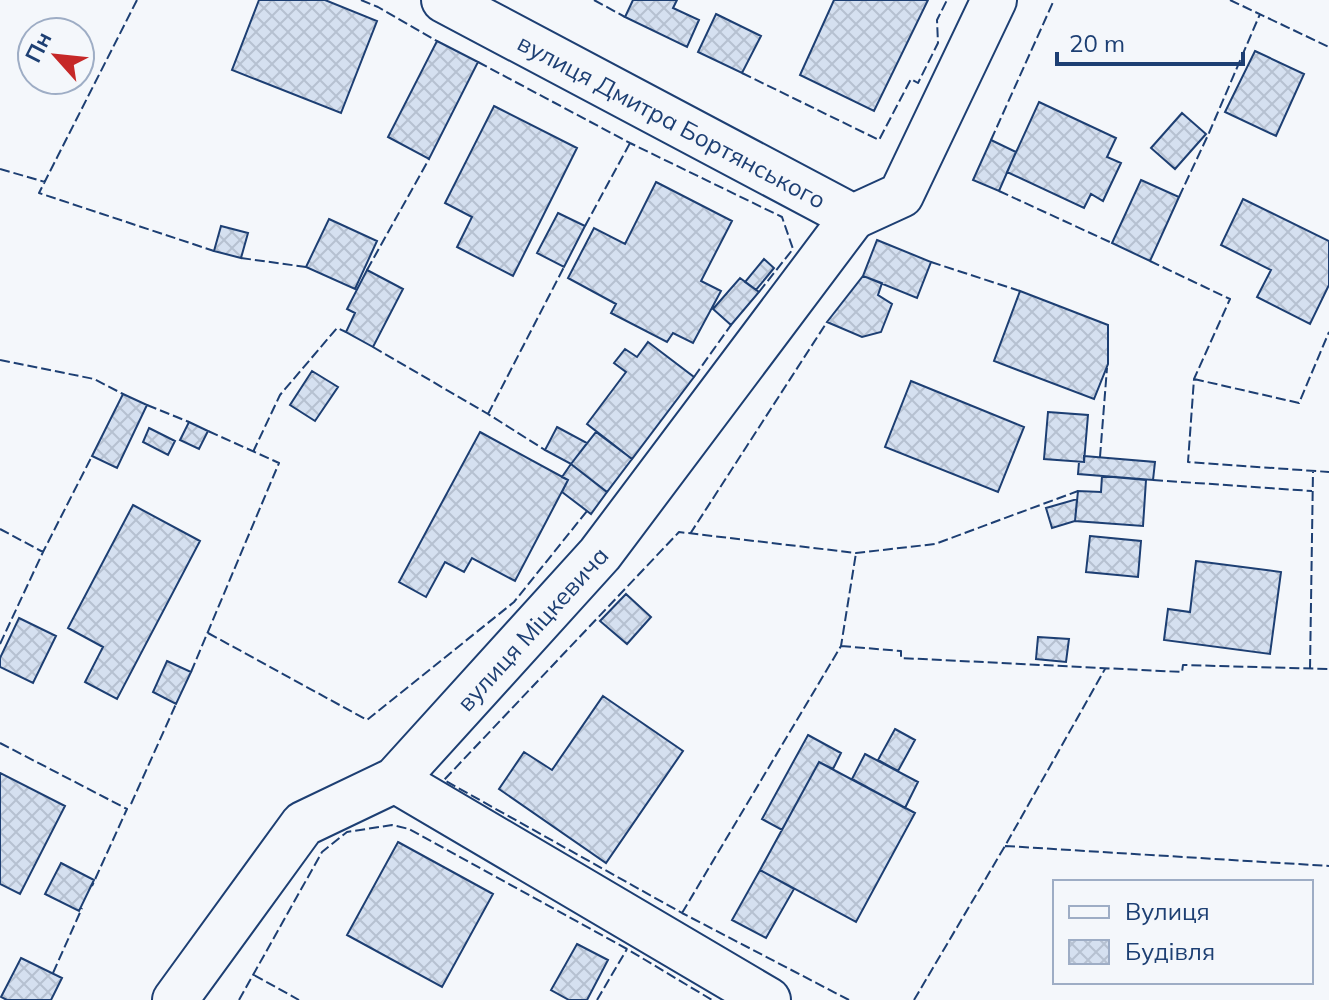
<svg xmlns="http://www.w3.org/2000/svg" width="1329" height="1000" viewBox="0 0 1329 1000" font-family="Mulish,sans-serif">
	<defs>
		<pattern id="building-cross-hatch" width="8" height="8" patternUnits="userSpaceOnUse" patternTransform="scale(2)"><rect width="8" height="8" fill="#d5e0f0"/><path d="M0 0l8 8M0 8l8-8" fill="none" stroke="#b6c1d1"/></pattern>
	</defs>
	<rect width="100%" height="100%" fill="#f4f7fb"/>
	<!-- building -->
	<path fill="url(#building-cross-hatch)" stroke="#1d3f73" stroke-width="2" d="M 259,0 L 325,0 L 377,21 L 341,113 L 232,70 Z
		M 633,0 L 677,0 L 673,8 L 699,20 L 687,47 L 625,17 Z
		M 834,0 L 928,0 L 874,111 L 800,75 Z
		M 716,14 L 761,36 L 742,73 L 698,52 Z
		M 437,41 L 478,62 L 429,159 L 388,137 Z
		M 1255,51 L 1304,74 L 1276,136 L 1225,112 Z
		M 1039,102 L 1116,138 L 1107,157 L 1121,163 L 1103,201 L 1091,194 L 1084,208 L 1007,172 Z
		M 494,106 L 577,148 L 513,276 L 457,247 L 472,217 L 445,203 Z
		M 1182,113 L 1206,134 L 1175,169 L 1151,148 Z
		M 991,140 L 1016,152 L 999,191 L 973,180 Z
		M 1141,180 L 1179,197 L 1150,261 L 1112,243 Z
		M 656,182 L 732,221 L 701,281 L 721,291 L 693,343 L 673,333 L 667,342 L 611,313 L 616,304 L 568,278 L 594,228 L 625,244 Z
		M 1243,199 L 1329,241 L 1329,285 L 1310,324 L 1257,297 L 1271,270 L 1221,245 Z
		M 558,213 L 585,226 L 564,267 L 537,253 Z
		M 329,219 L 377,241 L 355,289 L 306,267 Z
		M 221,226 L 248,233 L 241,258 L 214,251 Z
		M 877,240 L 931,262 L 917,298 L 863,276 Z
		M 764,259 L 774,268 L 756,290 L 745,282 Z
		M 367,270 L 403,289 L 373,347 L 346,332 L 355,313 L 347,309 Z
		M 863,276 L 882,283 L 878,295 L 892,304 L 881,332 L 862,337 L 827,322 Z
		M 740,278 L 759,292 L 731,325 L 713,309 Z
		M 1020,291 L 1108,325 L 1108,364 L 1094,399 L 994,361 Z
		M 648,342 L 694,377 L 632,459 L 587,424 L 626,372 L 614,363 L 625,349 L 637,357 Z
		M 312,371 L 338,387 L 315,421 L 290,405 Z
		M 911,381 L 1024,427 L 998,492 L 885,447 Z
		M 123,394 L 147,405 L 117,468 L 92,456 Z
		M 1048,412 L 1088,415 L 1084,462 L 1044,459 Z
		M 189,422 L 208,431 L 199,449 L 180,440 Z
		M 557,427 L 587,443 L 571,464 L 545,450 Z
		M 149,428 L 175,441 L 168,455 L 143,442 Z
		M 480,432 L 568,480 L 515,581 L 472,558 L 464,572 L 445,562 L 426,597 L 399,582 Z
		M 596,432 L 632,459 L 607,492 L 571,464 Z
		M 1084,456 L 1155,462 L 1153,480 L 1078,474 L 1079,462 L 1084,462 Z
		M 571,464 L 607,492 L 591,514 L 562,492 L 568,480 L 562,477 Z
		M 1102,476 L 1146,480 L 1143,526 L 1075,521 L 1078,491 L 1101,492 Z
		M 1077,499 L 1075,521 L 1052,528 L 1046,508 Z
		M 133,505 L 200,541 L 117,699 L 85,682 L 103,647 L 68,628 Z
		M 1090,536 L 1141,541 L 1138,577 L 1086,572 Z
		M 1196,561 L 1281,572 L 1270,654 L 1164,640 L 1168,609 L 1190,612 Z
		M 626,594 L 651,617 L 627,644 L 600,621 Z
		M 19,618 L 56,636 L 33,683 L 0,667 L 0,658 Z
		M 1038,637 L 1069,639 L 1066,662 L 1036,659 Z
		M 167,661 L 191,672 L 176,704 L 153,692 Z
		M 603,696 L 683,751 L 606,863 L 499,789 L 524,752 L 552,770 Z
		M 895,729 L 915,740 L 898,771 L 878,760 Z
		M 808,735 L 841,753 L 833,769 L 819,762 L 782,830 L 762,819 Z
		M 865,754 L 918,782 L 905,808 L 852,779 Z
		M 819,762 L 915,813 L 856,922 L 760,870 Z
		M 0,773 L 65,806 L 20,894 L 0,884 Z
		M 398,842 L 493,894 L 442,987 L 347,935 Z
		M 61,863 L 94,880 L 79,911 L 45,894 Z
		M 760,870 L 794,889 L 766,938 L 732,920 Z
		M 577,944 L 608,960 L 587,1000 L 569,1000 L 551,990 Z
		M 21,958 L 62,978 L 51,1000 L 7,1000 L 1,997 Z"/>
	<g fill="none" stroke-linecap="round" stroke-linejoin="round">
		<defs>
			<g id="minor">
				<path id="s1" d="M 444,0 L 853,217 L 901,195 L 994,0"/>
				<path d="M 395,780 L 768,1000"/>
				<path id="s2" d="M 175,1000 L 303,824 L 395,780 L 600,554 L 853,217"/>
			</g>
		</defs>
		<!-- minor casing -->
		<use href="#minor" stroke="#1d3f73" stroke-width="48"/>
		<!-- minor -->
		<use href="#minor" stroke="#f4f7fb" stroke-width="44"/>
		<!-- fence -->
		<path stroke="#1d3f73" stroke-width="2" stroke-dasharray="10 4" stroke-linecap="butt" d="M 137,0 L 39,193 L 214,251
			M 361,0 L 378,7 L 437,41
			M 594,0 L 625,17
			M 1230,0 L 1329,47
			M 478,62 L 630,143 L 782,217 L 793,249 L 759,292
			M 742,73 L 879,140 L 911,79 L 918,83 L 938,43 L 937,20 L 947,0
			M 991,140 L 1054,0
			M 0,169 L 45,182
			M 999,191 L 1112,243
			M 1179,197 L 1209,133 L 1260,14
			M 585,226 L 630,143
			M 241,258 L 306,267
			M 1150,261 L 1230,299 L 1194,379 L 1188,462 L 1329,472
			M 931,262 L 1020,291
			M 367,270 L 429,159
			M 373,347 L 488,414 L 545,450
			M 0,360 L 94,379 L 123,394
			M 694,377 L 731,325
			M 1194,379 L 1299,403 L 1329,332
			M 147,405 L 189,422
			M 488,414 L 564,267
			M 253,452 L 280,395 L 337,328 L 346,332
			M 1100,457 L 1107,368
			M 1153,480 L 1312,491
			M 0,529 L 43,552
			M 690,534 L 827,322
			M 208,633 L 367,720 L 514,602 L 587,511
			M 0,644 L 43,552 L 92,456
			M 841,646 L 901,651 L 901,658 L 1182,672 L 1183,665 L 1329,669
			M 1310,669 L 1313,471
			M 191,672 L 279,463 L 208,431
			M 0,743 L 127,809 L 92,886
			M 131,804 L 176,704
			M 1005,846 L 1329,866
			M 682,913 L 841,646 L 856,553
			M 53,973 L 82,908
			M 254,975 L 299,1000
			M 239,1000 L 322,852 L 347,832 L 392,825 L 409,829 L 627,949 L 712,1000
			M 597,1000 L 627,949
			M 849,1000 L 682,913 L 444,780 L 679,532 L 856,553 L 935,544 L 1078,491
			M 914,1000 L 1005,846 L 1105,669"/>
	</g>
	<g text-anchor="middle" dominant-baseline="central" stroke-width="6" stroke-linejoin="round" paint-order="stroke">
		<!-- street labels -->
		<g font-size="24" fill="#1d3f73" stroke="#f4f7fb">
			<text stroke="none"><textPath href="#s1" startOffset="258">вулиця Дмитра Бортянського</textPath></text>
			<text stroke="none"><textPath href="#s2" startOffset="524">вулиця Міцкевича</textPath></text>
		</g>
	</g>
	<!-- legend -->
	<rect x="1053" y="880" width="260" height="104" fill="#f4f7fb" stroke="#9eadc5" stroke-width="2"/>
	<rect x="1069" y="906" width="40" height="12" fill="#f4f7fb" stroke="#9eadc5" stroke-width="2"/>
	<text x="1125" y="920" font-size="24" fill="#1d3f73">Вулиця</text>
	<rect x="1069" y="940" width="40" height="24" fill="url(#building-cross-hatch)" stroke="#9eadc5" stroke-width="2"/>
	<text x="1125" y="960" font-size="24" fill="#1d3f73">Будівля</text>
	<!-- north arrow -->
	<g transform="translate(56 56) rotate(297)"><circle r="38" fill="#f4f7fb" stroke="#9eadc5" stroke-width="2"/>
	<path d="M0-6L14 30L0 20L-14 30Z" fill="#c62828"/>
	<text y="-12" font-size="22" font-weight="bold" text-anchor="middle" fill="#1d3f73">Пн</text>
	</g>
	<!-- scale -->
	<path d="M1057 52v12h186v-12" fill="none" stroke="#1d3f73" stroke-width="4"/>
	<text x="1069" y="52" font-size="24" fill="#1d3f73" stroke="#f4f7fb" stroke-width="6" paint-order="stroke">20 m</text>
</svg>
